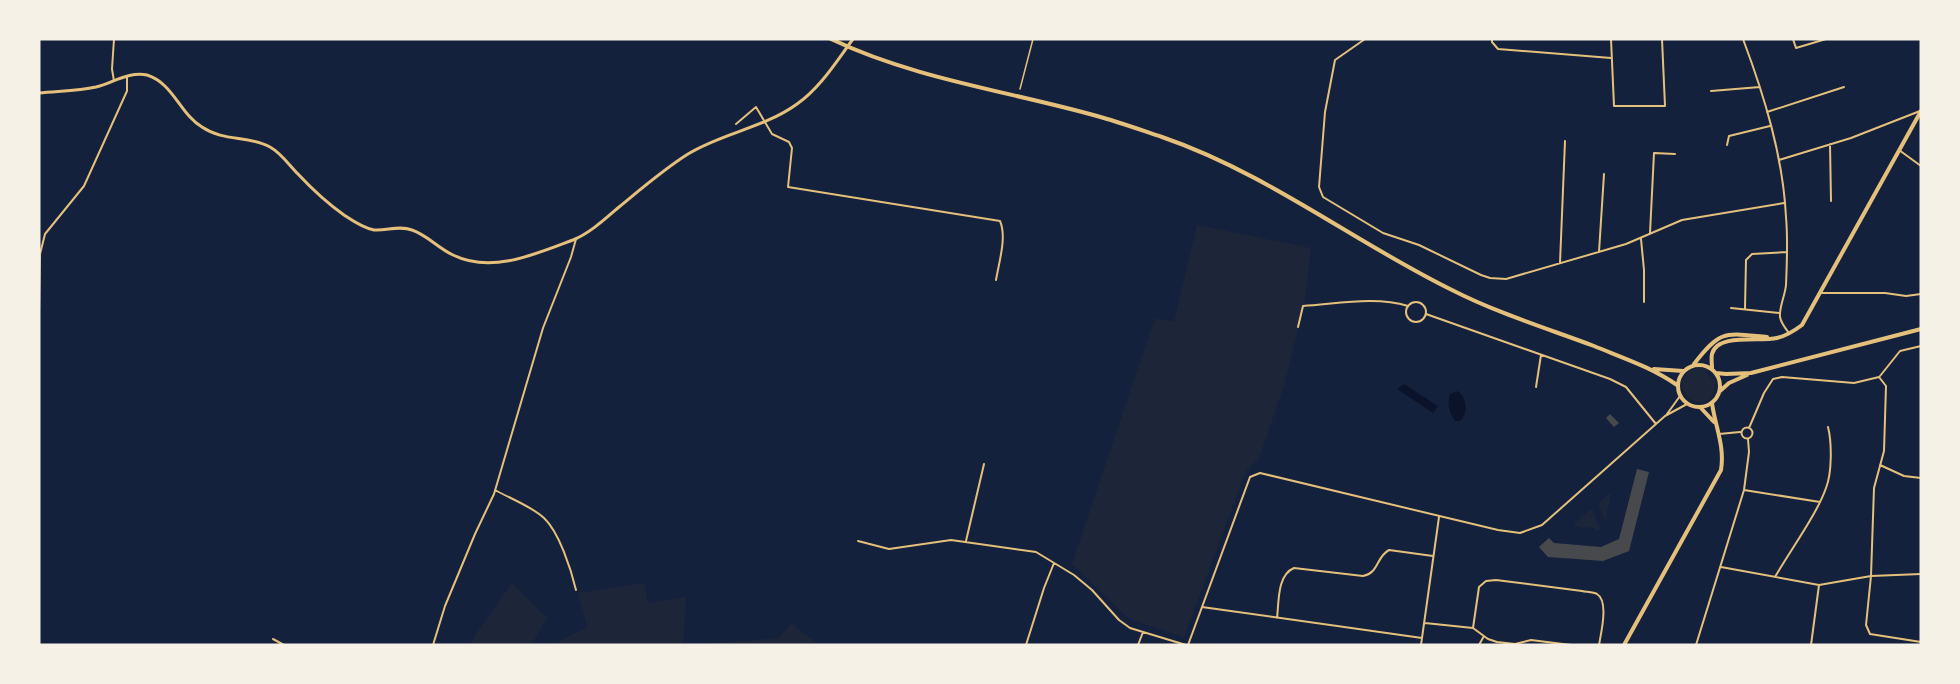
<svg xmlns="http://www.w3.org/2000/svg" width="1960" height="684" viewBox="0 0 1960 684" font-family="Cabin,sans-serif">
	<rect width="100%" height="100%" fill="#14213d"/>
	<!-- green -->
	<path fill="#1d2539" d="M 1197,225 L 1311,248 L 1305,300 L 1284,386 L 1259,458 L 1246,471 L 1184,637 L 1129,619 L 1072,564 L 1155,318 L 1174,322 Z
		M 1699,367 L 1707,369 L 1707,373 L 1712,379 L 1716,379 C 1715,432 1653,382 1699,367 Z
		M 1609,494 L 1611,494 L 1605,521 L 1598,503 Z
		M 1590,510 L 1592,510 L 1600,529 L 1595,532 L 1595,528 L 1575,526 L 1575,523 Z
		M 512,583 L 547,618 L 531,645 L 475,645 L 471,641 Z
		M 644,583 L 648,603 L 686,597 L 683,645 L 556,645 L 560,641 L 587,627 L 578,593 Z
		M 791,623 L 819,645 L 694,645 L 779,638 Z"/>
	<!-- water -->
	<path fill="#0b132b" d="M 1404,384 L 1438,406 L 1433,413 L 1397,389 Z
		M 1457,391 C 1467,397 1469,413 1460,421 L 1455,421 C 1449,412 1447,404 1450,394 Z"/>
	<!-- building -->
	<path fill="#48494c" d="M 1610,414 L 1619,423 L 1614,427 L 1606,418 Z
		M 1637,469 L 1649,472 L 1629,551 L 1603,561 L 1548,557 L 1539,547 L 1549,538 L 1554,543 L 1601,547 L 1619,539 Z"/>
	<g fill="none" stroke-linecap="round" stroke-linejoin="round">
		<!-- path -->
		<path stroke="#e5c07b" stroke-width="1.5" d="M 1020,89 L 1033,39"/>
		<!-- minor -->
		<path stroke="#e5c07b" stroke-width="2" d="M 1365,39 L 1335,60 L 1325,112 L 1319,187 L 1323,197 L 1383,233 L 1419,245 L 1481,275 L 1490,278 L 1506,279 L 1626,244 L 1682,220 L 1784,203
			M 1492,39 L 1492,42 L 1498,49 L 1611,58
			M 1611,39 L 1614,106 L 1665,106 L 1662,39
			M 1743,39 C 1764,95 1783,156 1786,217 C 1788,239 1787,263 1786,285 C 1785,296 1779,307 1780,317 C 1781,323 1785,328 1789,333
			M 1793,39 L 1796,48 L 1826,39
			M 114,81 L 112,69 L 114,39
			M 1711,91 L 1760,87
			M 1767,112 L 1844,87
			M 736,124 L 756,107 L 772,134 L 789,142 L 792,148 L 788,187 L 1000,221 C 1007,237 999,262 996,280
			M 1830,144 L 1831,201
			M 1727,145 L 1729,136 L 1770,126
			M 1899,150 L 1921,166
			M 1779,160 L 1851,138 L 1920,111
			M 1650,233 L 1654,153 L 1675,154
			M 1641,239 L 1644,270 L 1644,302
			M 1599,252 L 1604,174
			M 1560,263 L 1565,141
			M 1819,293 L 1885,293 L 1906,296 L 1921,294
			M1406 312a10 10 0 1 1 20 0a10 10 0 1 1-20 0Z
			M 1731,308 L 1779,313
			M 1745,308 L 1746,260 L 1752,254 L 1787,252
			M 39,311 L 40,254 L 45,234 L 84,186 L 127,91 L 127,77
			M 1426,314 L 1610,379 L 1626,387 L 1656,424
			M 1298,327 L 1303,306 C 1337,304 1375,296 1408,306
			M 1880,376 L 1900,351 L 1921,346
			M 1879,377 L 1886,386 L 1884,451 L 1874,488 L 1871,576 L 1866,625 L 1870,634 L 1921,642
			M 1536,387 L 1541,355
			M 1667,414 L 1680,396
			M1741.5 433a5.5 5.5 0 1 1 11 0a5.5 5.5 0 1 1-11 0Z
			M 1749,428 L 1764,393 L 1773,379 L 1782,377 L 1854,383 L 1879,377
			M 1719,434 L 1740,432
			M 1880,465 L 1904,476 L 1921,478
			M 495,490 C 511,499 531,506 544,518 C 559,532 571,569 576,590
			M 1744,490 L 1820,502
			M 858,541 L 889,549 L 951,540 L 1036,552 L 1074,575 L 1092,590 L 1119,620 L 1130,628 L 1186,645
			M 966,541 L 984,464
			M 1721,567 L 1819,585 L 1871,576 L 1921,574
			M 1775,577 C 1790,551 1817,514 1826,488 C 1832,473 1832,443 1828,427
			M 1202,607 L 1422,638
			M 1277,618 C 1279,602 1277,575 1294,568 L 1363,576 C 1379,573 1376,557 1389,550 L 1433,556
			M 1425,623 L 1473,628 L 1488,639 L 1497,642 L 1515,644 L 1531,640 L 1571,645
			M 1473,628 L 1479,587 L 1486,581 L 1496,580 L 1582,591 C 1586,592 1593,592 1597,594 C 1609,601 1601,633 1599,645
			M 273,639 L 284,645
			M 433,645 L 445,606 L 475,534 L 494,494 L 543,328 L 571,257 L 576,239
			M 1026,645 L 1044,588 L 1054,563
			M 1138,645 L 1143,632
			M 1188,645 L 1250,477 L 1260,473 L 1498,530 L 1520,533 L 1542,525 L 1665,416 L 1687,404
			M 1421,645 L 1439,517
			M 1479,645 L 1484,636
			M 1696,645 L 1744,490 L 1749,452 L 1748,439
			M 1811,645 L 1819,585"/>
		<!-- tertiary -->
		<path stroke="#e5c07b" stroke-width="3" d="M 39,93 C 58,91 78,91 96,87 C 112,83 130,71 147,75 C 173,83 180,114 202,127 C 224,142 248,135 270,147 C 281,153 289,165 298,174 C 312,189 327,203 344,215 C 353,221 363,228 374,230 C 387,231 399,225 412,230 C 427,235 438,248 453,255 C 491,274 536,254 573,240 C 590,233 605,219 619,207 C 641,189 664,169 688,154 C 722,133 764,128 797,104 C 820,88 836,62 853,39"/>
		<!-- secondary -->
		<path stroke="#e5c07b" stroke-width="4" d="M 1694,364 C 1721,329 1725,333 1767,337
			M 1712,368 C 1712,364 1711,358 1712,354 C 1717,333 1760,342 1777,338 C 1786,336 1794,331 1802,325 L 1921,111
			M 1700,407 L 1714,422
			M 1624,645 L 1721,470 C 1725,446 1715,426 1712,403"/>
		<!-- primary -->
		<path stroke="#e5c07b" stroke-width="4" d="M 831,39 C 915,79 1008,91 1097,116 C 1119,122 1141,130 1162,137 C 1267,173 1354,242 1452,290 C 1497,313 1546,328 1594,346 C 1623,358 1651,367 1677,385
			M1678 386a21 21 0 1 1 42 0a21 21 0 1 1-42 0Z
			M 1654,369 L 1683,371
			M 1716,373 L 1726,374 L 1751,373 L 1921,329
			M 1720,391 L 1729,383 L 1747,375"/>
	</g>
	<!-- border -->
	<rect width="1960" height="684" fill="none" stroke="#f6f1e7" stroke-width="81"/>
</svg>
